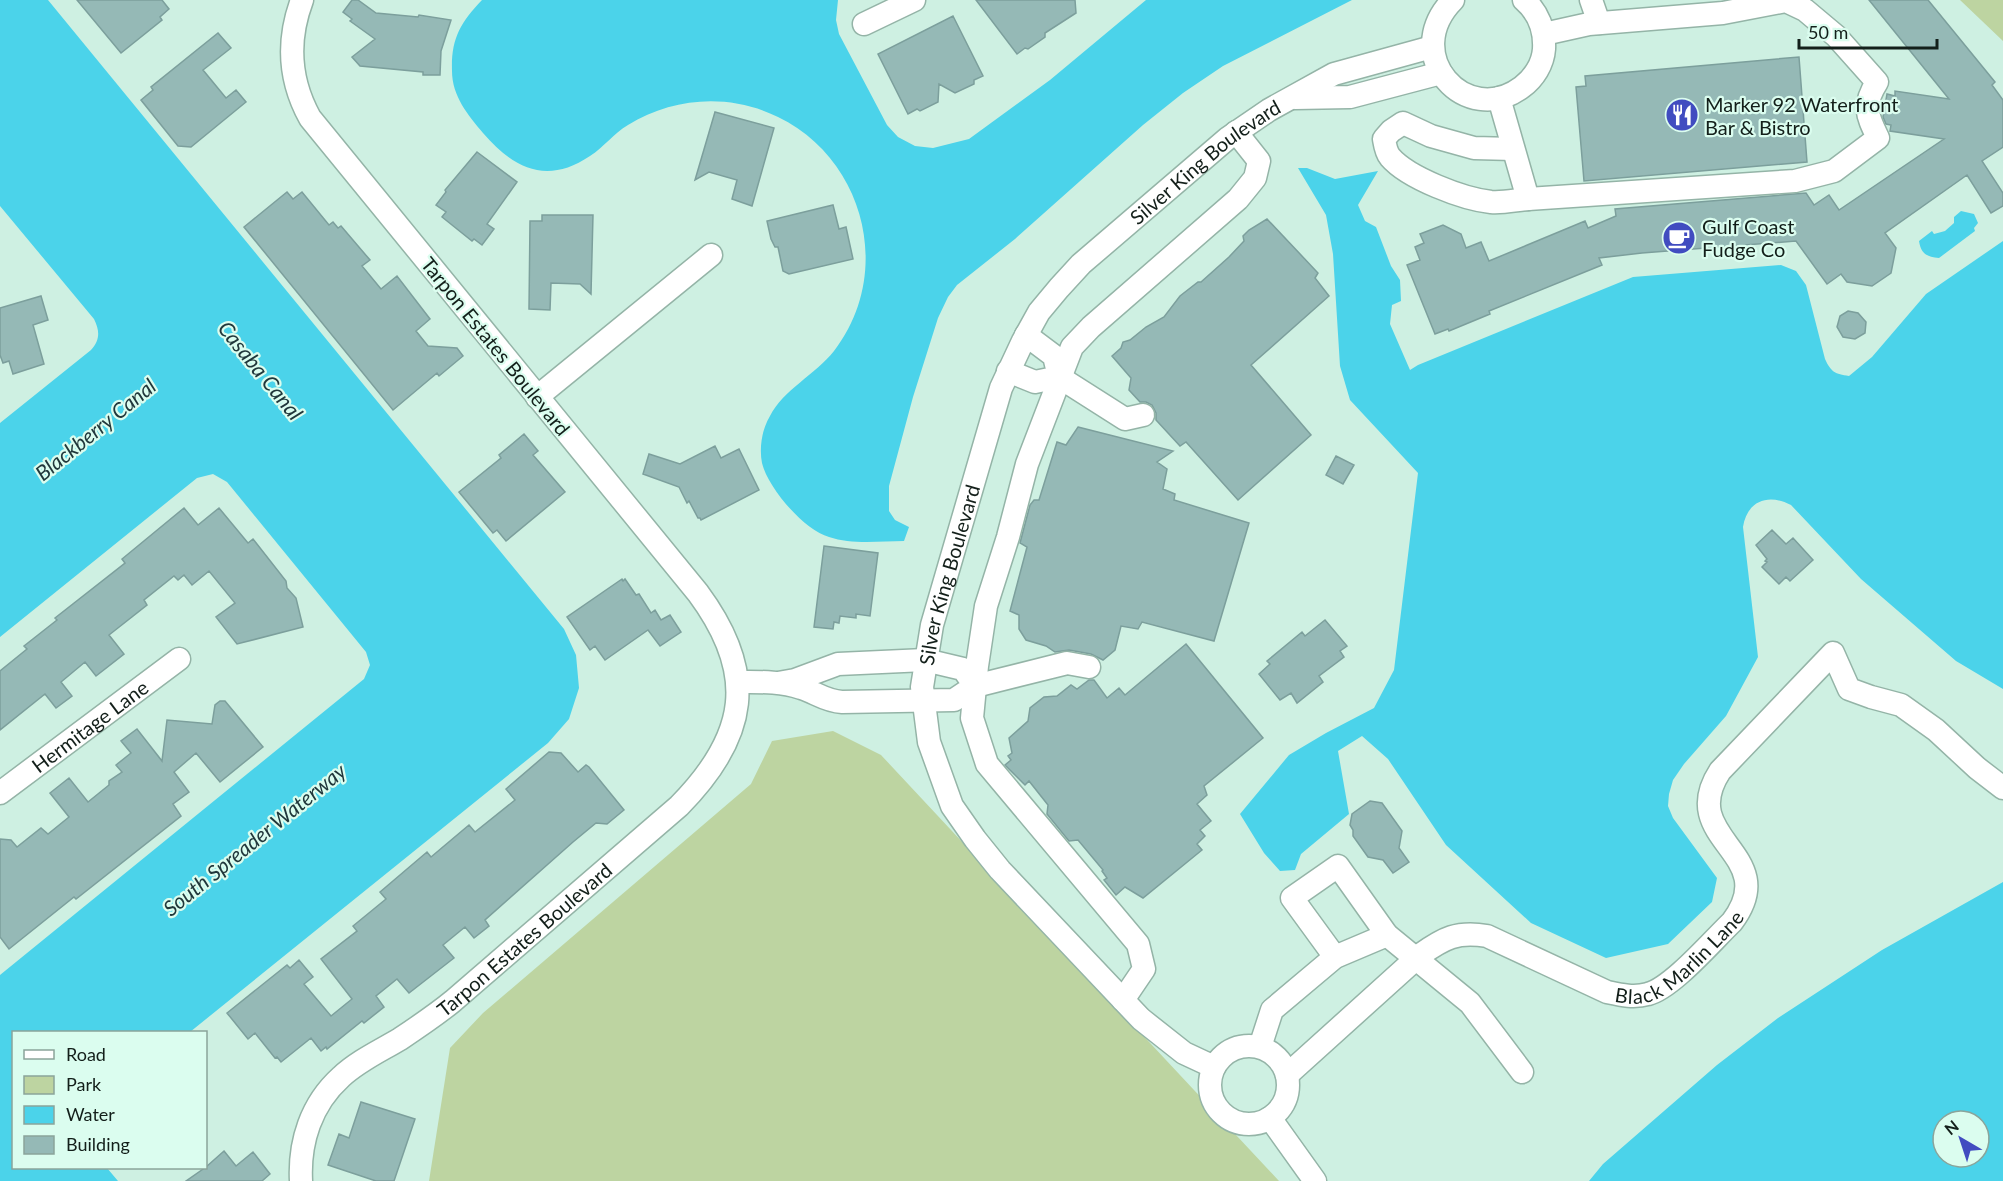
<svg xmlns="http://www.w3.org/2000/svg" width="2003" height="1181" viewBox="0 0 2003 1181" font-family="Lato,sans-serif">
	<rect width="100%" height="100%" fill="#cef0e2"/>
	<!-- green -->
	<path fill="#bdd4a1" d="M 1960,0 L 2003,0 L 2003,41 Z
		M 833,731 L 881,755 L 1279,1181 L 429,1181 L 450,1048 L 483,1013 L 751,784 L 772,741 Z"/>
	<!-- water -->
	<path fill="#4bd3ea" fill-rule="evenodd" d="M 0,0 L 48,0 L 564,629 L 576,655 L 579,688 L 569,719 L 548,743 L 190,1032 L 14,1032 L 14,1168 L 107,1168 L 118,1181 L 0,1181 L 0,975 L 364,679 L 370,665 L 366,652 L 227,482 L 213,474 L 197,478 L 0,637 L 0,423 L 91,350 C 100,340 100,331 94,319 L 0,206 Z
		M 482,0 L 838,0 L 836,20 L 839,34 L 887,125 L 898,137 L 915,146 L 933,148 L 969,139 L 1050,80 L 1146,0 L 1352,0 L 1223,66 L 1183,93 L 1143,125 L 1015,239 L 957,285 L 948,297 L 938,318 L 913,397 L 889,486 L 889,511 L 895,520 L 909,527 L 904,541 C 881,541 852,545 829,537 C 804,530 768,488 762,463 C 759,448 762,429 770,416 C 783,390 816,374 834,351 C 894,273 865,159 778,117 C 730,93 673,97 628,125 C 614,133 604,147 590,156 C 547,185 514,169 483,133 C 468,115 452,96 452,71 C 451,39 460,23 482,0 Z
		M 1298,168 L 1307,168 L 1335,179 L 1378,171 L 1358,205 L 1365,221 L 1376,227 L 1391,266 L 1400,280 L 1401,301 L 1392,305 L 1390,324 L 1410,370 L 1418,365 L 1633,277 L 1781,265 L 1796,271 L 1806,285 L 1825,359 C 1831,372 1835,374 1849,376 L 1872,357 L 1926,294 L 2003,241 L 2003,689 L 1956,661 L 1861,579 L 1791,505 C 1768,493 1747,501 1743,527 L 1758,657 L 1726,716 L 1684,764 L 1673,780 L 1669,794 L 1668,806 L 1673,818 L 1717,878 L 1712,902 L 1668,944 L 1606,958 L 1531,923 L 1446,845 L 1388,759 L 1362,736 L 1338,751 L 1349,814 L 1301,854 L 1295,870 L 1280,871 L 1264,853 L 1240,814 L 1289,755 L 1326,733 L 1374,708 L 1394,670 L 1418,473 L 1350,400 L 1340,366 L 1333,254 L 1326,215 Z
		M 1961,211 L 1974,214 L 1978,223 L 1974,228 L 1975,231 L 1939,258 C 1927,257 1921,254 1919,241 L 1932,231 L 1934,234 L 1945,231 L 1954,223 L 1954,217 Z
		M 2003,882 L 2003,1181 L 1589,1181 L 1603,1164 L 1717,1065 L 1778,1018 L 1882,950 ZM 1943,1121 L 1979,1121 L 1979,1157 L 1943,1157 Z"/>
	<!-- building -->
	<path fill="#95b9b6" stroke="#7c9f9c" stroke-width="1.5" d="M 77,0 L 162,0 L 169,9 L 160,17 L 162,20 L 121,53 Z
		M 352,0 L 358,0 L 376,13 L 418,17 L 419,15 L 451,20 L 441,51 L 440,75 L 423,75 L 423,72 L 360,66 L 352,57 L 375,39 L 350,21 L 352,19 L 343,12 Z
		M 976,0 L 1075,0 L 1076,13 L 1045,33 L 1045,37 L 1028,49 L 1025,48 L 1017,54 Z
		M 1869,0 L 1928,0 L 1995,82 L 1992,85 L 2003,100 L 2003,147 L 1982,161 L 2003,193 L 2003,206 L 1991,213 L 1967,175 L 1885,233 L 1896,248 L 1891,273 L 1872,286 L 1847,282 L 1841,274 L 1827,284 L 1796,241 L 1642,253 L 1599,258 L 1602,265 L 1489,311 L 1490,314 L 1449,331 L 1448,329 L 1435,334 L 1407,265 L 1420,260 L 1415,247 L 1424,243 L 1420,234 L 1443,225 L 1461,234 L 1466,248 L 1481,242 L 1489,261 L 1585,221 L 1588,228 L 1616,216 L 1615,209 L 1806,193 L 1814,205 L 1829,195 L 1839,210 L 1944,139 L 1890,131 L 1891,125 L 1886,124 L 1883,117 L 1887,94 L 1895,96 L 1895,91 L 1949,99 Z
		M 953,16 L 983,76 L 974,80 L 974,84 L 955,93 L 939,84 L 938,102 L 920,111 L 917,109 L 908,114 L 878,54 Z
		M 218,33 L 231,48 L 203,70 L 226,98 L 236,90 L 246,102 L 191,147 L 178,146 L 141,100 L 153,90 L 151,87 Z
		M 1799,57 L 1807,162 L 1584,181 L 1576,87 L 1586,86 L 1585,76 Z
		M 715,112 L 774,128 L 752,206 L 732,199 L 737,180 L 709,172 L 695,180 Z
		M 477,152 L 517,182 L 487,224 L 494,229 L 482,245 L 474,239 L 472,241 L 442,217 L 446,212 L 436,205 L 446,192 L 445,190 Z
		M 287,192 L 293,199 L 302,192 L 329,225 L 333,222 L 338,228 L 341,226 L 370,260 L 362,266 L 381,289 L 397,276 L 430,319 L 416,331 L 428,346 L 457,348 L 463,356 L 439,376 L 437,373 L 393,410 L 244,227 Z
		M 833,205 L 839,229 L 846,227 L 853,259 L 789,274 L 783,271 L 778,247 L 775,247 L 771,239 L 767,221 Z
		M 542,215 L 593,215 L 591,294 L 580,284 L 551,283 L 550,310 L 529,309 L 530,221 L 542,221 Z
		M 1267,219 L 1318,273 L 1315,278 L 1329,296 L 1251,365 L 1311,435 L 1238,500 L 1186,442 L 1180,446 L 1156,420 L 1156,413 L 1152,405 L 1146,402 L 1140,402 L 1129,390 L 1131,378 L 1112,356 L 1121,348 L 1123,342 L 1130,340 L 1146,327 L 1164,317 L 1180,296 L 1198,282 L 1201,282 L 1229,257 L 1244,241 L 1243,236 L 1249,230 Z
		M 41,296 L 48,320 L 33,325 L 44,364 L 13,374 L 9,361 L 3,363 L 0,355 L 0,308 Z
		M 1848,311 L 1858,313 L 1866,322 L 1865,333 L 1855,339 L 1843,337 L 1837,327 L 1840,316 Z
		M 1078,427 L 1173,451 L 1157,462 L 1167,469 L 1163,489 L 1175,494 L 1174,500 L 1249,523 L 1214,641 L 1142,622 L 1138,629 L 1121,626 L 1115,650 L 1103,660 L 1091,654 L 1069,650 L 1055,652 L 1046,646 L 1026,640 L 1019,629 L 1019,615 L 1010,611 L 1027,547 L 1020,543 L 1030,505 L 1034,500 L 1039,500 L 1057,442 L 1066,445 Z
		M 524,434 L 538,451 L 533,455 L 565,492 L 506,541 L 497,530 L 493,533 L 459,492 L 501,458 L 499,455 Z
		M 715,446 L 721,458 L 739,449 L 759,490 L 701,520 L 700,518 L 698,518 L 689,501 L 687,503 L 679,487 L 643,474 L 649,454 L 680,464 Z
		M 1336,456 L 1354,465 L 1343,484 L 1326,475 Z
		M 184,508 L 198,525 L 219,508 L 248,543 L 253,539 L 286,581 L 287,588 L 296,598 L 303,627 L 237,644 L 216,617 L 235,603 L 209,571 L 192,585 L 184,575 L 178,580 L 174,576 L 144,600 L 147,605 L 109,635 L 124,654 L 96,676 L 85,662 L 61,682 L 72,696 L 56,708 L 45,694 L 0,730 L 0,671 L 27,649 L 24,646 L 57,620 L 55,618 L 125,563 L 122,559 Z
		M 1772,530 L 1786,544 L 1793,538 L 1813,560 L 1790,581 L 1786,577 L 1779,584 L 1762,567 L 1767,562 L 1765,561 L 1767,559 L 1756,545 Z
		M 824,546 L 878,553 L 870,616 L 856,614 L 856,618 L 840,616 L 839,623 L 834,622 L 833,629 L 814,627 Z
		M 622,579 L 623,581 L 625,579 L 636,595 L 639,594 L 651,613 L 655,610 L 661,620 L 670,615 L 681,632 L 660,646 L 648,630 L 605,660 L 595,646 L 590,650 L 567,617 Z
		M 1325,620 L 1347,646 L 1340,651 L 1344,657 L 1319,676 L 1323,682 L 1297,703 L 1291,693 L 1280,700 L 1259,674 L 1270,664 L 1267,661 L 1302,632 L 1305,636 Z
		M 1186,644 L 1263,738 L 1204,786 L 1207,795 L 1197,804 L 1211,821 L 1200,830 L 1205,836 L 1197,844 L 1202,850 L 1143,898 L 1125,887 L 1116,895 L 1104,880 L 1107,878 L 1102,871 L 1103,870 L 1078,840 L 1069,841 L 1047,814 L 1048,805 L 1029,781 L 1025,785 L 1005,765 L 1011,760 L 1008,756 L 1012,753 L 1009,738 L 1028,721 L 1030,708 L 1044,697 L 1057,696 L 1071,685 L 1077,689 L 1089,680 L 1094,680 L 1107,698 L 1119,688 L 1125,695 Z
		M 220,701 L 225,701 L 263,747 L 220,782 L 196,753 L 174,772 L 189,792 L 173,804 L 181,816 L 76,899 L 74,897 L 9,949 L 0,937 L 0,839 L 11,840 L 17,847 L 41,828 L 48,834 L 69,817 L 50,793 L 69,778 L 88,802 L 109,785 L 109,781 L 122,772 L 116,765 L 131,753 L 121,741 L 137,729 L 162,761 L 167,720 L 212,724 L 215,705 Z
		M 549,752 L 561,753 L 578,772 L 586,765 L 589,767 L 624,810 L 607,824 L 596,823 L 573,842 L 485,920 L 489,926 L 474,938 L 465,927 L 443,945 L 454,958 L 409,993 L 397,979 L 376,996 L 384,1007 L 364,1023 L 362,1021 L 327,1049 L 326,1047 L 321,1051 L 311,1038 L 281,1062 L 277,1057 L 275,1058 L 255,1033 L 248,1039 L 227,1013 L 287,965 L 290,968 L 299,960 L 313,977 L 304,984 L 331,1016 L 352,999 L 321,959 L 357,931 L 353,926 L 386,899 L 380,892 L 427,852 L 431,857 L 469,825 L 475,832 L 515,800 L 506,789 Z
		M 1370,801 L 1382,803 L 1402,831 L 1399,848 L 1409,862 L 1393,873 L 1383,860 L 1368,857 L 1353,836 L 1353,830 L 1350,825 L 1352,814 Z
		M 361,1102 L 415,1119 L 394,1181 L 376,1181 L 328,1165 L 339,1134 L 349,1138 Z
		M 224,1151 L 236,1166 L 253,1152 L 270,1174 L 262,1181 L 186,1181 L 206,1167 Z"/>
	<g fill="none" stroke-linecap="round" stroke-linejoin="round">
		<defs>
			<g id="minor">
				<path d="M 1453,0 C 1399,55 1466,129 1522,87 C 1534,78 1543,64 1544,49 C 1545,30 1538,12 1524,0"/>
				<path d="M 1591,0 L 1599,23"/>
				<path d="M 864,24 L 914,0"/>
				<path d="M 1295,98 L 1350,97 L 1441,73"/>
				<path d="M 1499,98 L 1528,199 L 1795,181 L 1834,171 L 1878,138 C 1867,115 1862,106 1877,82 L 1836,36 L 1805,10 L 1786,1 L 1723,13 L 1589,24 L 1544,34"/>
				<path d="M 1513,149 L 1474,148 L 1431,136 L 1403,123 L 1391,131 L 1384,139 C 1385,145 1386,152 1390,157 C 1408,178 1463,199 1491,202 C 1503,203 1516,200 1528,199"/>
				<path d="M 1008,371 L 1035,382 L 1059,377 L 1054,356 L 1026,335"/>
				<path d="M 1059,377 L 1125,419 L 1143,415"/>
				<path d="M 537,397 L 711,255"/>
				<path d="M 738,682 C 759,682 780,681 801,688 C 815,692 825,701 842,702 L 954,700 L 975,686 L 963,669 L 925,660 L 838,664 L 795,680 L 778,683"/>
				<path d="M 975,686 L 1067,663 L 1089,667"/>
				<path id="s1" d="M 0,793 L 179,659"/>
				<path d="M 1335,957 L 1292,898 L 1338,866 L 1387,935 L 1470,1003 L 1522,1072"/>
				<path d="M 1123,1000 L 1144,969 L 1138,944 L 987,764 L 972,718 L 977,666 L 986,606 L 1008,537 L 1027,464 L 1072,347 L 1091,327 L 1238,199 L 1255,178 L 1259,161 L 1236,132"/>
				<circle cx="1249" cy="1085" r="39"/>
				<path d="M 1260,1047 L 1272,1010 L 1335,957 L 1387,935"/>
				<path id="s2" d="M 1214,1067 L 1184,1053 L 1141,1019 L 1000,870 L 975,839 L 952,806 L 929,742 L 922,687 L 932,625 L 1001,388 L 1023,341 L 1039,312 L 1059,288 L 1081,264 L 1228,138 L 1269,110 L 1334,74 L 1432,47"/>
				<path id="s3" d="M 1287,1075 L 1420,955 C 1444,938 1457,931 1487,936 L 1607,992 C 1621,995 1634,998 1648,994 C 1672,988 1713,940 1732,922 C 1784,853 1675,840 1720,771 L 1833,653 L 1849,689 L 1871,697 L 1901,705 L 1936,730 L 1977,768 L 2003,788"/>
				<path d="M 1270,1118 L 1315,1181"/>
				<path id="s4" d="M 301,1181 C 299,1142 311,1104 341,1077 C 358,1061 380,1051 400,1039 C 418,1027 436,1015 453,1001 L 679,806 C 748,736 758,674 698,593 L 310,118 C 289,80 287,40 302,0"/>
			</g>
		</defs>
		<!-- minor casing -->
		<use href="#minor" stroke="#94b4a7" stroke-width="25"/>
		<!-- minor -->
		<use href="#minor" stroke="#fff" stroke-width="22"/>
	</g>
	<!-- icons -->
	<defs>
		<symbol id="restaurant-disc" viewBox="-11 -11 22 22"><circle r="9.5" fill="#414cc0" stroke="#dbfdef"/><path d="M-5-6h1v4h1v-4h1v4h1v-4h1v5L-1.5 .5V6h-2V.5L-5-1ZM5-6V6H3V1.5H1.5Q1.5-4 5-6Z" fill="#fff"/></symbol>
		<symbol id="cafe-disc" viewBox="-11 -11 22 22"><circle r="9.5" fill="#414cc0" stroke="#dbfdef"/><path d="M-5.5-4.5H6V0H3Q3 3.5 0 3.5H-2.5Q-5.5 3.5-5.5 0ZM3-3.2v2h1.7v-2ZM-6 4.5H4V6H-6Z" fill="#fff"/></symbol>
	</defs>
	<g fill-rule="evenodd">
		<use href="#restaurant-disc" x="1663" y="96" width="38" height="38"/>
		<use href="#cafe-disc" x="1660" y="219" width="38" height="38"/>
	</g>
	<g text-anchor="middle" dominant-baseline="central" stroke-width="4.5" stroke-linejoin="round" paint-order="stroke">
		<!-- poi labels -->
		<g font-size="20" fill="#131f1a" stroke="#dbfdef" text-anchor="start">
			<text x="1705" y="104">Marker 92 Waterfront<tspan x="1705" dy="23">Bar &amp; Bistro</tspan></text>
			<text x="1702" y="226">Gulf Coast<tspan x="1702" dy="23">Fudge Co</tspan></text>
		</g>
		<!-- street labels -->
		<g font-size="20" fill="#131f1a" stroke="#dbfdef">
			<text stroke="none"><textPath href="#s2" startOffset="1116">Silver King Boulevard</textPath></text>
			<text transform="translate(496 346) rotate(51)">Tarpon Estates Boulevard</text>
			<text stroke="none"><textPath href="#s2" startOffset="612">Silver King Boulevard</textPath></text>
			<text stroke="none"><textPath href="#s1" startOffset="112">Hermitage Lane</textPath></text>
			<text stroke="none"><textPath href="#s4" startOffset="345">Tarpon Estates Boulevard</textPath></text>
			<text stroke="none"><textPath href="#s3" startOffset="470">Black Marlin Lane</textPath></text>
		</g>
		<!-- water labels -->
		<g font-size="21" font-style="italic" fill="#20373b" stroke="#dbfdef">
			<text transform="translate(261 370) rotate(51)">Casaba Canal</text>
			<text transform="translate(95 429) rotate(-39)">Blackberry Canal</text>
			<text transform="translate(254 839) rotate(-39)">South Spreader Waterway</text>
		</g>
	</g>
	<!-- legend -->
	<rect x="12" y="1031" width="195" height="138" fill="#dbfdef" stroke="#8ba49a" stroke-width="1.5"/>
	<rect x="24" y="1050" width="30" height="9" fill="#ffffff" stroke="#8ba49a" stroke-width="1.5"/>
	<text x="66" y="1061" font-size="18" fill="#131f1a">Road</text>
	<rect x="24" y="1076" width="30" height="18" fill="#bdd4a1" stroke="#8ba49a" stroke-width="1.5"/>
	<text x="66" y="1091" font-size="18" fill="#131f1a">Park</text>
	<rect x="24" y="1106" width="30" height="18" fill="#4bd3ea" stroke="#8ba49a" stroke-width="1.5"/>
	<text x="66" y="1121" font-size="18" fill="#131f1a">Water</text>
	<rect x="24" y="1136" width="30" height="18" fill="#95b9b6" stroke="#8ba49a" stroke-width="1.5"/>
	<text x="66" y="1151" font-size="18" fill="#131f1a">Building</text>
	<!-- north arrow -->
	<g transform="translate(1961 1139) rotate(321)"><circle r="28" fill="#dbfdef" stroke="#8ba49a" stroke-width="1.5"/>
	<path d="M0-4.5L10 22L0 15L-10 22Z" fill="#414cc0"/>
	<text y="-9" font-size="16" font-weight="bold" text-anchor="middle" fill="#131f1a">N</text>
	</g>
	<!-- scale -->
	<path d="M1799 39v9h138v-9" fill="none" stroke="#131f1a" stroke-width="3"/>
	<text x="1808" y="39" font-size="18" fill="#131f1a" stroke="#dbfdef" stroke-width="4.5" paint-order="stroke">50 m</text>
</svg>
